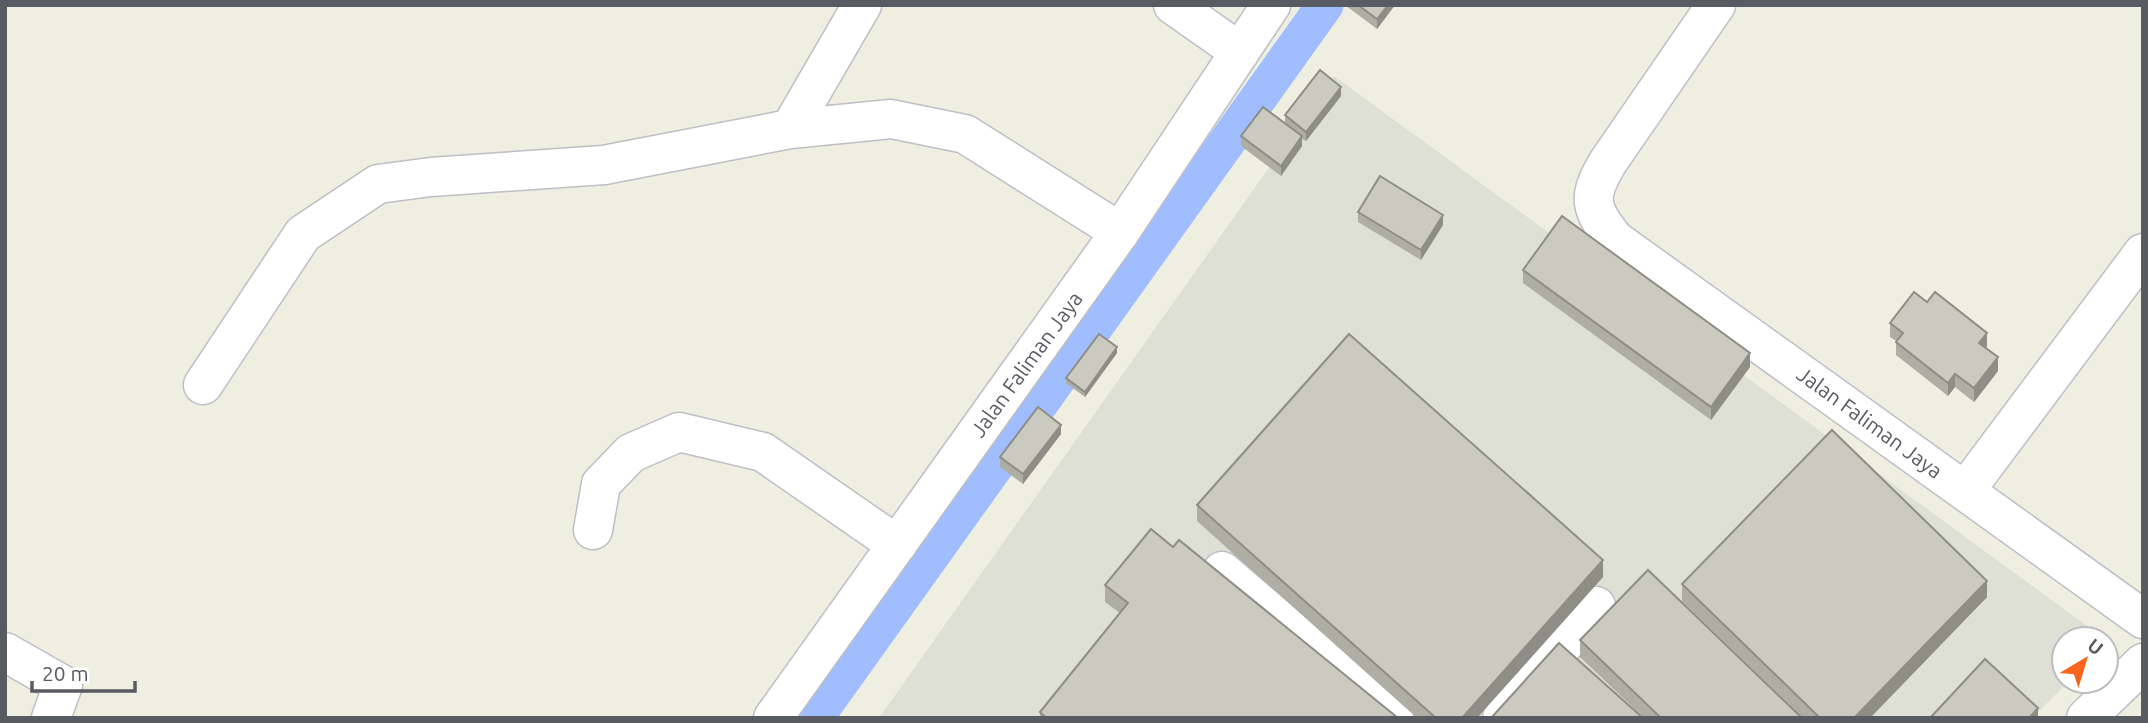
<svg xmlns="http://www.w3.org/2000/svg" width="2148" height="723" viewBox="0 0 2148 723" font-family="Ubuntu,sans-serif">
	<rect width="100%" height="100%" fill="#eeeee1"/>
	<!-- industrial -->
	<path fill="#dedfd5" d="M 1334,76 L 2105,639 L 2064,639 L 2064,681 L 2069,681 L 2032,718 L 879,718 Z"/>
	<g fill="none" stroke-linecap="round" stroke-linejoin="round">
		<!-- canal -->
		<path stroke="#a0bdff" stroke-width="37" d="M 815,718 L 1325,5"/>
		<defs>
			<path id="minor" d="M 1173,5 L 1240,52
				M 1716,5 L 1608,162 C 1587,197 1589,208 1615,240 L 2143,619
				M 790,129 L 862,5
				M 203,385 L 303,234 L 378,184 L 431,177 L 604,165 L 790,129 L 891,119 L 965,134 L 1120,232
				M 1965,491 L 2143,253
				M 593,530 L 601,484 L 631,453 L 679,432 L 763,452 L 897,545
				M 1222,571 L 1394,718
				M 5,652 L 63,685 L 51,718
				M 773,718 L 1120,232 L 1271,5
				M 1502,718 L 1596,606
				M 2086,718 L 2143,663"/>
		</defs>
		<!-- minor casing -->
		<use href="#minor" stroke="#bebec6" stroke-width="41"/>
		<!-- minor -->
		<use href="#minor" stroke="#fff" stroke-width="38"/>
	</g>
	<!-- wall -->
	<path fill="#afaea5" d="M 1345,5 L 1395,5 L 1377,29 Z
		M 1341,96 L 1306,141 L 1302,139 L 1302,146 L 1281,176 L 1241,146 L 1241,136 L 1285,123 L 1285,115 Z
		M 1358,212 L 1443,225 L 1421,260 L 1358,222 Z
		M 1523,270 L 1750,367 L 1711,420 L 1523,283 Z
		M 1890,323 L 1987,346 L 1986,348 L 1998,371 L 1974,402 L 1955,387 L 1948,396 L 1896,355 L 1896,341 L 1890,337 Z
		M 1117,353 L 1085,397 L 1066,383 L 1066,378 Z
		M 1061,434 L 1023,484 L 1000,467 L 1000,457 Z
		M 1197,505 L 1603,577 L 1477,718 L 1417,718 L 1197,521 Z
		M 1173,547 L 1398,718 L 1040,718 L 1040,712 L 1120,613 L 1105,602 L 1105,585 Z
		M 1682,584 L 1987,597 L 1870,718 L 1803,718 L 1682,601 Z
		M 1580,640 L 1802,718 L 1644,718 L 1580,657 Z"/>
	<!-- shaded-wall -->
	<path fill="#8e8d86" d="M 1388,5 L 1395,5 L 1377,29 L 1377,19 Z
		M 1341,87 L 1341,96 L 1306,141 L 1306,132 Z
		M 1302,136 L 1302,146 L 1281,176 L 1281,166 Z
		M 1443,215 L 1443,225 L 1421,260 L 1421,250 Z
		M 1987,333 L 1987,346 L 1979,357 L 1979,343 Z
		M 1117,347 L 1117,353 L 1085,397 L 1085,392 Z
		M 1750,353 L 1750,367 L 1711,420 L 1711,407 Z
		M 1998,357 L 1998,371 L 1974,402 L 1974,388 Z
		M 1955,374 L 1955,387 L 1948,396 L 1948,383 Z
		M 1061,425 L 1061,434 L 1023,484 L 1023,474 Z
		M 1603,560 L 1603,577 L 1477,718 L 1462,718 Z
		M 1987,581 L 1987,597 L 1870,718 L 1854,718 Z
		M 2038,708 L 2038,718 L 2029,718 Z"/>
	<!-- building -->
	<path fill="#cbcac0" stroke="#8e8d86" stroke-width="2" d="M 1358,5 L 1388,5 L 1377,19 Z
		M 1320,70 L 1341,87 L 1306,132 L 1285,115 Z
		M 1263,107 L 1302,136 L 1281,166 L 1241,136 Z
		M 1380,176 L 1443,215 L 1421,250 L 1358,212 Z
		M 1562,216 L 1750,353 L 1711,407 L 1523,270 Z
		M 1914,292 L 1927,302 L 1935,292 L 1987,333 L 1979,343 L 1998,357 L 1974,388 L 1955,374 L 1948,383 L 1896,342 L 1903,333 L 1890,323 Z
		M 1099,334 L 1117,347 L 1085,392 L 1066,378 Z
		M 1349,334 L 1603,560 L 1462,718 L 1436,718 L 1197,505 Z
		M 1038,407 L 1061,425 L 1023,474 L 1000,457 Z
		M 1832,430 L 1987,581 L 1854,718 L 1820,718 L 1682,584 Z
		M 1151,529 L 1173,547 L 1179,540 L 1398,718 L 1046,718 L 1040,712 L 1128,603 L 1105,585 Z
		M 1648,570 L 1802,718 L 1661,718 L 1580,640 Z
		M 1559,643 L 1643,718 L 1491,718 Z
		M 1985,659 L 2038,708 L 2029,718 L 1930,718 Z"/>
	<g text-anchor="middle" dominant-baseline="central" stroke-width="5" stroke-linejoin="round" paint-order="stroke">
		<!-- street labels -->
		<g font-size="21" fill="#595b63" stroke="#fff">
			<text transform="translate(1026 364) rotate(-54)">Jalan Faliman Jaya</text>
			<text transform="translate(1870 422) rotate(36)">Jalan Faliman Jaya</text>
		</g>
	</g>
	<!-- border -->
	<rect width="2148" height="723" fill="none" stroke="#595b63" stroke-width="14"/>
	<!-- north arrow -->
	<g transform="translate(2085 660) rotate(38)"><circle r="33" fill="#ffffff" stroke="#bdbdc1" stroke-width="2"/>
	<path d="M0-5L12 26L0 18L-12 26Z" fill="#f9651c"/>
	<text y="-10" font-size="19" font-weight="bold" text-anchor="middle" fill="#595b63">U</text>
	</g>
	<!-- scale -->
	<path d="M32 681v10h103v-10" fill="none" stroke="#595b63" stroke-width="3.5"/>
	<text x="42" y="681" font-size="21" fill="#595b63" stroke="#ffffff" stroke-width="5" paint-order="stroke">20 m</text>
</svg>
